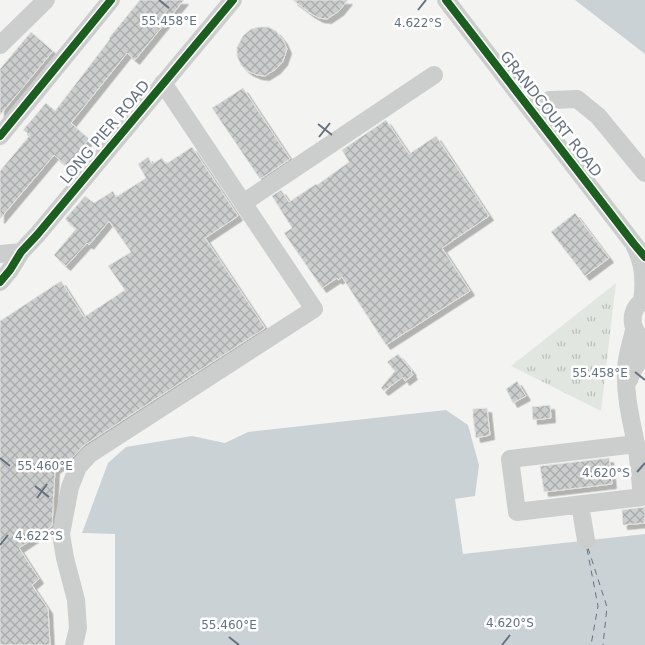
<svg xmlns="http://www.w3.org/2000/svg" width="645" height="645" viewBox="0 0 645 645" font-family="'DejaVu Sans',sans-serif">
	<defs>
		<pattern id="park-tufts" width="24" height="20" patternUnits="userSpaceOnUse" patternTransform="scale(1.25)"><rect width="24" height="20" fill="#e2e6e0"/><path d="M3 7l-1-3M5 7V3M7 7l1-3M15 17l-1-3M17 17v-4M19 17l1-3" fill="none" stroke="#bbbfbb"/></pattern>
		<pattern id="building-cross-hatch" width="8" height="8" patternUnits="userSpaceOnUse" patternTransform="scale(1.25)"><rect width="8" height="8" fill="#cccece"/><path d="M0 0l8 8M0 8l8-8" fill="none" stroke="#a9acac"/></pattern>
		<filter id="shadow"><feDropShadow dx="4.5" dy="4.5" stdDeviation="0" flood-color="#0004"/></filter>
	</defs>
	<rect width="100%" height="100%" fill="#f3f4f2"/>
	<!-- park -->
	<path fill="url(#park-tufts)" d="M 616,283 L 601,411 L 511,366 Z"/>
	<!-- water -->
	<path fill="#cbd2d5" d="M 575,0 L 645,0 L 645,54 Z
		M 446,410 L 468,425 L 479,465 L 475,496 L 455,499 L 463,554 L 645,534 L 645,645 L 115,645 L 115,534 L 82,533 L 108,463 L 126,447 L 192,436 L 225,443 L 248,432 Z"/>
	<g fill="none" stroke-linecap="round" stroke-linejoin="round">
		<!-- ferry -->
		<path stroke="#61737e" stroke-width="1" stroke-dasharray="6 5" stroke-linecap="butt" d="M 588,548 L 607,607 L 603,645
			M 587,549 L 598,606 L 591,645"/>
	</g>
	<!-- building -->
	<path fill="url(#building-cross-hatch)" stroke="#e2e3e2" filter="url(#shadow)" d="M 140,0 L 184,0 L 135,60 L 127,53 L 71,123 L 89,139 L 74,158 L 67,166 L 54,155 L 0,219 L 0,171 L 30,135 L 23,130 L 46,103 L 55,111 L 110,39 L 109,38 Z
		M 293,0 L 348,0 L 339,11 L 327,19 L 319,18 L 310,13 Z
		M 259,27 L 268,27 L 276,31 L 283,40 L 287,49 L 283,61 L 276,69 L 265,76 L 257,75 L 248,71 L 241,65 L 237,56 L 237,47 L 243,36 L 251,29 Z
		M 31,32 L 53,51 L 0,115 L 0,69 Z
		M 243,88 L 290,159 L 260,179 L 212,108 Z
		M 386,120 L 409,154 L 436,136 L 489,216 L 442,248 L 470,291 L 386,345 L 342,277 L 338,280 L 337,278 L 322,288 L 284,233 L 292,228 L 272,196 L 281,190 L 289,202 L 316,184 L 317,185 L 349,162 L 342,150 Z
		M 192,147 L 238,216 L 205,238 L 265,328 L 84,445 L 73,457 L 55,469 L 52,526 L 19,548 L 39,579 L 32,585 L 48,609 L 50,645 L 0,645 L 0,321 L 61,281 L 84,317 L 125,290 L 108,266 L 131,252 L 109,221 L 89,245 L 87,243 L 66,266 L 54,255 L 76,229 L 65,219 L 85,196 L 94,203 L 113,191 L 116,197 L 146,178 L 138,164 L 148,157 L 152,164 L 162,158 L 166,164 Z
		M 575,213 L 609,258 L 585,276 L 551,232 Z
		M 398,354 L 412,371 L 411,372 L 413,375 L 405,381 L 403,377 L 384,391 L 381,388 L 395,371 L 387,362 Z
		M 517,381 L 526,396 L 513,403 L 506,389 Z
		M 550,405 L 551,418 L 533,420 L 532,407 Z
		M 487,408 L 490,435 L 476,438 L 473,417 L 473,409 Z
		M 609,458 L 612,484 L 544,492 L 540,466 Z
		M 645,507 L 645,523 L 623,525 L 622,510 Z"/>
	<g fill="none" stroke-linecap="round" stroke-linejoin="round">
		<!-- minor -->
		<path stroke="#cccdcd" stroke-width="18" d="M 446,0 L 634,244 L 645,257
			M 0,45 L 46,0
			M 532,111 L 550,100 L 577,99 L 598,116 L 645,173
			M 0,136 L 111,0
			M 243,203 L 434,75
			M 635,247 C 644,264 645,282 642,301
			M 0,254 L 21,252
			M 0,282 L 10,270 L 21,252 L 37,235 L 233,0
			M 645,300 C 628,308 629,331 645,340
			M 634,330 C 631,344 626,357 626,371 C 625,396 631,420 636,444 C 639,461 640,479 642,497 L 517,512 L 510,459 L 636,444
			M 629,380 L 633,370 L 645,353
			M 580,505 L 586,540
			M 74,645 L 78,628 L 76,600 L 65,558 L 61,534 L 70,487 L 78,467 L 90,454 L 314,309 L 163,83"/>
		<defs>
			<path id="cycleway" d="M 446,0 L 634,244 L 645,257
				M 0,136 L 111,0
				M 0,282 L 10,270 L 21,252 L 37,235 L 233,0"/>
		</defs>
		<!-- cycleway casing -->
		<use href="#cycleway" stroke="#fff" stroke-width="11"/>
		<!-- cycleway -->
		<use href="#cycleway" stroke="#1b5e20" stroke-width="8"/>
	</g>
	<!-- ticks -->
	<path fill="none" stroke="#657280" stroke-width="2" d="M 159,0 L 169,8M 418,10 L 426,0M 318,124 L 332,135M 319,137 L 330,123M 635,372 L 645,380M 0,458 L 10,466M 637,472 L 645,463M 35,486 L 49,497M 37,498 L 47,484M 0,545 L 8,535M 229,637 L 239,645M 502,645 L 510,635"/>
	<g text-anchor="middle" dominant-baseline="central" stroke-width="5" stroke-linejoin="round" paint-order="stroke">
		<!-- street labels -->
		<g font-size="15" fill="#657280" stroke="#fff">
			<text transform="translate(551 114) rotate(52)">GRANDCOURT ROAD</text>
			<text transform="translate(105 132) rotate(-50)">LONG PIER ROAD</text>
		</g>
	</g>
	<g font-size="12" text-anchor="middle" fill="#657280" stroke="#fff" stroke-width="5" stroke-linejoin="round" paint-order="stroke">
		<text x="169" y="25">55.458°E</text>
		<text x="418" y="27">4.622°S</text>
		<text x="600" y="377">55.458°E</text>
		<text x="45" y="470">55.460°E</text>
		<text x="606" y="477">4.620°S</text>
		<text x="39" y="540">4.622°S</text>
		<text x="510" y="627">4.620°S</text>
		<text x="229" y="629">55.460°E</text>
	</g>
</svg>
